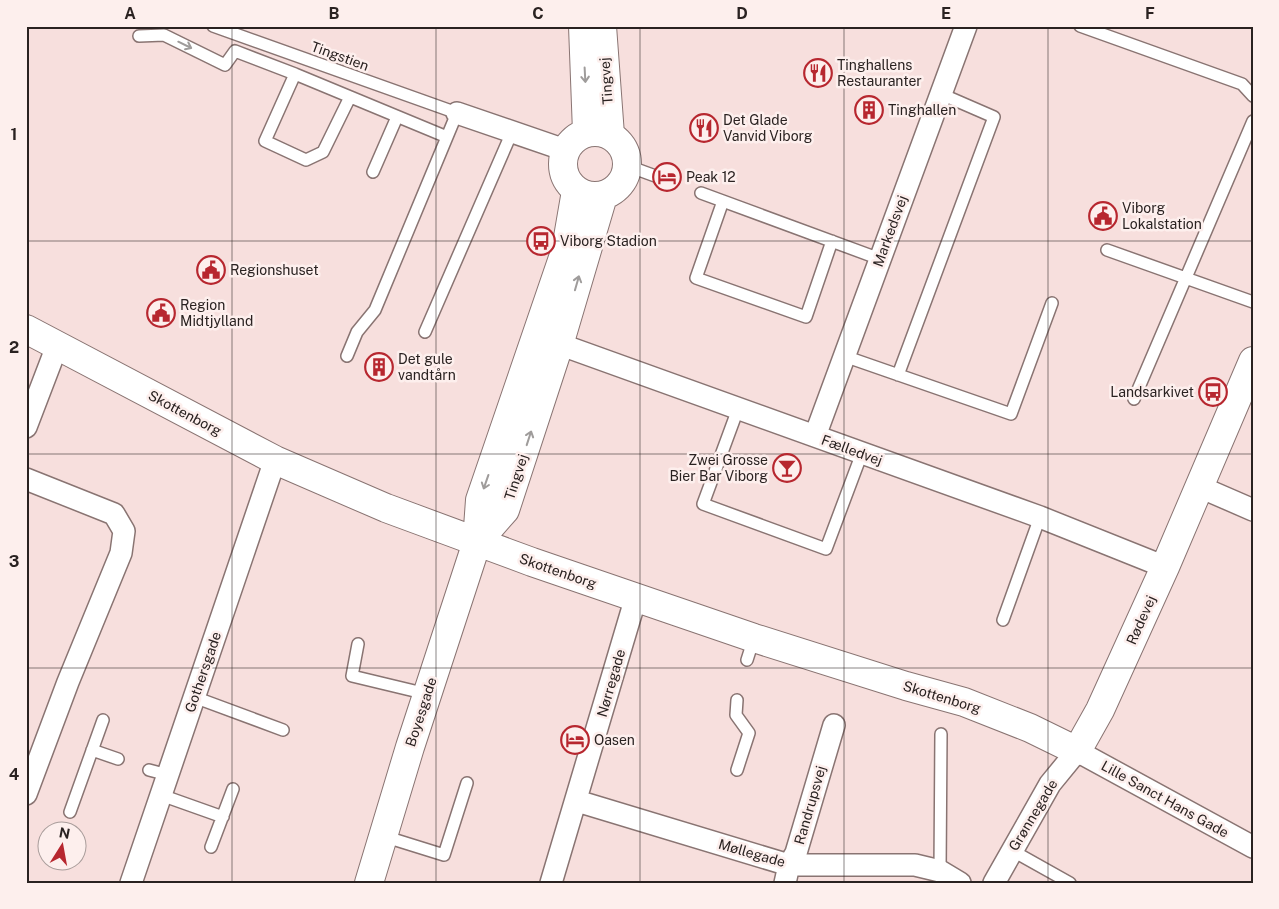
<svg xmlns="http://www.w3.org/2000/svg" width="1279" height="909" viewBox="0 0 1279 909" font-family="'Public Sans',sans-serif">
	<rect width="100%" height="100%" fill="#f7dfdd"/>
	<g fill="none" stroke-linecap="round" stroke-linejoin="round">
		<defs>
			<path id="lane" d="M 213,26 L 457,113 L 375,310 L 357,332 L 347,356
				M 1080,26 L 1242,84 L 1253,96
				M 139,36 L 164,35 L 225,65 L 235,51 L 295,74
				M 350,97 L 323,152 L 306,160 L 265,141 L 295,74 L 447,137
				M 628,166 L 658,177
				M 373,172 L 397,117
				M 701,193 L 880,259
				M 723,201 L 696,278 L 806,317 L 832,241
				M 1107,250 L 1253,302
				M 425,332 L 512,132
				M 844,356 L 1011,414 L 1052,303
				M 898,375 L 994,117 L 941,94
				M 1134,399 L 1253,121
				M 738,409 L 703,504 L 826,549 L 862,453
				M 1003,620 L 1040,517
				M 358,644 L 352,676 L 427,694
				M 747,660 L 754,638
				M 194,697 L 283,730
				M 737,700 L 736,715 L 749,733 L 737,770
				M 92,750 L 118,759
				M 149,770 L 168,775
				M 161,795 L 223,817
				M 70,812 L 103,720
				M 383,836 L 444,855 L 467,783
				M 211,847 L 233,789
				M 1011,850 L 1070,883
				M 940,871 L 941,734"/>
			<path id="street" d="M 457,113 L 565,150
				M 545,339 L 1040,517 L 1165,567
				M 26,427 L 57,346
				M 815,436 L 966,26
				M 26,479 L 114,514 L 124,531 L 121,553 L 68,682 L 26,794
				M 1200,487 L 1253,510
				M 577,801 L 789,865 L 915,865 L 940,871 L 960,883
				M 131,883 L 275,460
				M 551,883 L 636,597
				M 785,883 L 789,865 L 796,853 L 834,725
				M 994,883 L 1050,784 L 1077,751 L 1253,847"/>
			<path id="secondary" d="M 583,26 L 587,132
				M 602,26 L 610,135
				M563 164a32 32 0 1 1 64 0a32 32 0 1 1-64 0Z
				M 26,329 L 275,460 L 386,508 L 532,562 L 754,638 L 906,686 L 964,702 L 1030,728 L 1077,751 L 1100,710 L 1165,567 L 1253,361
				M 477,542 L 505,510 L 559,345 L 603,196
				M 369,883 L 410,747 L 477,542 L 480,500 L 566,249 L 576,191"/>
		</defs>
		<!-- lane casing -->
		<use href="#lane" stroke="#897472" stroke-width="14"/>
		<!-- street casing -->
		<use href="#street" stroke="#897472" stroke-width="24"/>
		<!-- secondary casing -->
		<use href="#secondary" stroke="#897472" stroke-width="30"/>
		<!-- lane -->
		<use href="#lane" stroke="#fff" stroke-width="11"/>
		<!-- street -->
		<use href="#street" stroke="#fff" stroke-width="21"/>
		<!-- secondary -->
		<use href="#secondary" stroke="#fff" stroke-width="28"/>
	</g>
	<!-- one-way arrows -->
	<defs><path id="oneway-shaft" d="M-6 0H5M1.5-3L5.5 0L1.5 3" fill="none" stroke-width="1.6" stroke-linecap="round" stroke-linejoin="round" transform="scale(1.25)"/></defs>
	<g stroke="#9f9c9b">
		<use href="#oneway-shaft" transform="translate(185 45) rotate(26)"/>
		<use href="#oneway-shaft" transform="translate(585 75) rotate(87)"/>
		<use href="#oneway-shaft" transform="translate(577 283) rotate(-74)"/>
		<use href="#oneway-shaft" transform="translate(529 438) rotate(-72)"/>
		<use href="#oneway-shaft" transform="translate(486 482) rotate(109)"/>
	</g>
	<!-- grid -->
	<path fill="none" stroke="#2a2221" stroke-width="1" stroke-opacity="0.55" d="M 232,26 L 232,883M 436,26 L 436,883M 640,26 L 640,883M 844,26 L 844,883M 1048,26 L 1048,883M 26,241 L 1253,241M 26,454 L 1253,454M 26,668 L 1253,668"/>
	<!-- icons -->
	<defs>
		<symbol id="restaurant-ring" viewBox="-11 -11 22 22"><circle r="9.5" fill="#fdefed" stroke="#b7272f" stroke-width="1.5"/><path d="M-5-6h1v4h1v-4h1v4h1v-4h1v5L-1.5 .5V6h-2V.5L-5-1ZM5-6V6H3V1.5H1.5Q1.5-4 5-6Z" fill="#b7272f"/></symbol>
		<symbol id="building-ring" viewBox="-11 -11 22 22"><circle r="9.5" fill="#fdefed" stroke="#b7272f" stroke-width="1.5"/><path d="M-4-6H4V6H1V3H-1V6H-4ZM-2.5-4.3h1.7v1.8h-1.7ZM.8-4.3h1.7v1.8H.8ZM-2.5-1h1.7V.8h-1.7ZM.8-1h1.7V.8H.8Z" fill="#b7272f"/></symbol>
		<symbol id="hotel-ring" viewBox="-11 -11 22 22"><circle r="9.5" fill="#fdefed" stroke="#b7272f" stroke-width="1.5"/><path d="M-6-4.5h1.5V1H6V5H4.5V3h-9V5H-6ZM-4 0a1.8 1.8 0 1 1 3.6 0ZM.5 0V-2.5h3Q6-2.5 6 0Z" fill="#b7272f"/></symbol>
		<symbol id="civic-ring" viewBox="-11 -11 22 22"><circle r="9.5" fill="#fdefed" stroke="#b7272f" stroke-width="1.5"/><path d="M-.6-6.5H3V-4.5H.6V-3L4-1V1h2V6H-6V1h2V-1L-.6-3ZM-1.2 2.5V6h2.4V2.5Z" fill="#b7272f"/></symbol>
		<symbol id="bus-ring" viewBox="-11 -11 22 22"><circle r="9.5" fill="#fdefed" stroke="#b7272f" stroke-width="1.5"/><path d="M-5-6H5V4H4V6H2V4H-2V6H-4V4H-5ZM-3.5-4V0h7V-4ZM-3.5 1.2v1.5H-2V1.2ZM2 1.2v1.5H3.5V1.2Z" fill="#b7272f"/></symbol>
		<symbol id="bar-ring" viewBox="-11 -11 22 22"><circle r="9.5" fill="#fdefed" stroke="#b7272f" stroke-width="1.5"/><path d="M-6-5H6L.8 .8V4.5H3.5V6h-7V4.5H-.8V.8Z" fill="#b7272f"/></symbol>
	</defs>
	<g fill-rule="evenodd">
		<use href="#restaurant-ring" x="802" y="57" width="32" height="32"/>
		<use href="#building-ring" x="853" y="94" width="32" height="32"/>
		<use href="#restaurant-ring" x="688" y="112" width="32" height="32"/>
		<use href="#hotel-ring" x="651" y="161" width="32" height="32"/>
		<use href="#civic-ring" x="1087" y="200" width="32" height="32"/>
		<use href="#bus-ring" x="525" y="225" width="32" height="32"/>
		<use href="#civic-ring" x="195" y="254" width="32" height="32"/>
		<use href="#civic-ring" x="145" y="297" width="32" height="32"/>
		<use href="#building-ring" x="363" y="351" width="32" height="32"/>
		<use href="#bus-ring" x="1197" y="376" width="32" height="32"/>
		<use href="#bar-ring" x="771" y="452" width="32" height="32"/>
		<use href="#hotel-ring" x="559" y="724" width="32" height="32"/>
	</g>
	<g text-anchor="middle" dominant-baseline="central" stroke-width="5" stroke-linejoin="round" paint-order="stroke">
		<!-- street labels -->
		<g font-size="14" fill="#2a2221" stroke="#fdefed">
			<text transform="translate(340 56) rotate(20)">Tingstien</text>
			<text transform="translate(606 81) rotate(-94)">Tingvej</text>
			<text transform="translate(890 231) rotate(-70)">Markedsvej</text>
			<text transform="translate(185 413) rotate(28)">Skottenborg</text>
			<text transform="translate(852 450) rotate(20)">Fælledvej</text>
			<text transform="translate(516 477) rotate(-72)">Tingvej</text>
			<text transform="translate(558 571) rotate(19)">Skottenborg</text>
			<text transform="translate(1141 620) rotate(-66)">Rødevej</text>
			<text transform="translate(203 672) rotate(-71)">Gothersgade</text>
			<text transform="translate(611 683) rotate(-74)">Nørregade</text>
			<text transform="translate(942 697) rotate(17)">Skottenborg</text>
			<text transform="translate(421 712) rotate(-72)">Boyesgade</text>
			<text transform="translate(1165 799) rotate(29)">Lille Sanct Hans Gade</text>
			<text transform="translate(810 805) rotate(-74)">Randrupsvej</text>
			<text transform="translate(1033 815) rotate(-59)">Grønnegade</text>
			<text transform="translate(752 853) rotate(16)">Møllegade</text>
		</g>
		<!-- poi labels -->
		<g font-size="14" fill="#2a2221" stroke="#fdefed" text-anchor="start">
			<text x="837" y="65">Tinghallens<tspan x="837" dy="16">Restauranter</tspan></text>
			<text x="888" y="110">Tinghallen</text>
			<text x="723" y="120">Det Glade<tspan x="723" dy="16">Vanvid Viborg</tspan></text>
			<text x="686" y="177">Peak 12</text>
			<text x="1122" y="208">Viborg<tspan x="1122" dy="16">Lokalstation</tspan></text>
			<text x="560" y="241">Viborg Stadion</text>
			<text x="230" y="270">Regionshuset</text>
			<text x="180" y="305">Region<tspan x="180" dy="16">Midtjylland</tspan></text>
			<text x="398" y="359">Det gule<tspan x="398" dy="16">vandtårn</tspan></text>
			<text x="1194" y="392" text-anchor="end">Landsarkivet</text>
			<text x="768" y="460" text-anchor="end">Zwei Grosse<tspan x="768" dy="16">Bier Bar Viborg</tspan></text>
			<text x="594" y="740">Oasen</text>
		</g>
	</g>
	<!-- border -->
	<rect width="1279" height="909" fill="none" stroke="#fdefed" stroke-width="55"/>
	<!-- north arrow -->
	<g transform="translate(62 846) rotate(11)"><circle r="24" fill="#fdefed" stroke="#a99d9b"/>
	<path d="M0-4L9 19L0 12L-9 19Z" fill="#b7272f"/>
	<text y="-8" font-size="14" font-weight="bold" text-anchor="middle" fill="#2a2221">N</text>
	</g>
	<rect x="28" y="28" width="1224" height="854" fill="none" stroke="#2a2221" stroke-width="2"/>
	<g font-size="16" text-anchor="middle" font-weight="bold" fill="#2a2221">
		<text x="130" y="19">A</text>
		<text x="334" y="19">B</text>
		<text x="538" y="19">C</text>
		<text x="742" y="19">D</text>
		<text x="946" y="19">E</text>
		<text x="1150" y="19">F</text>
		<text x="14" y="140">1</text>
		<text x="14" y="353">2</text>
		<text x="14" y="567">3</text>
		<text x="14" y="780">4</text>
	</g>
</svg>
